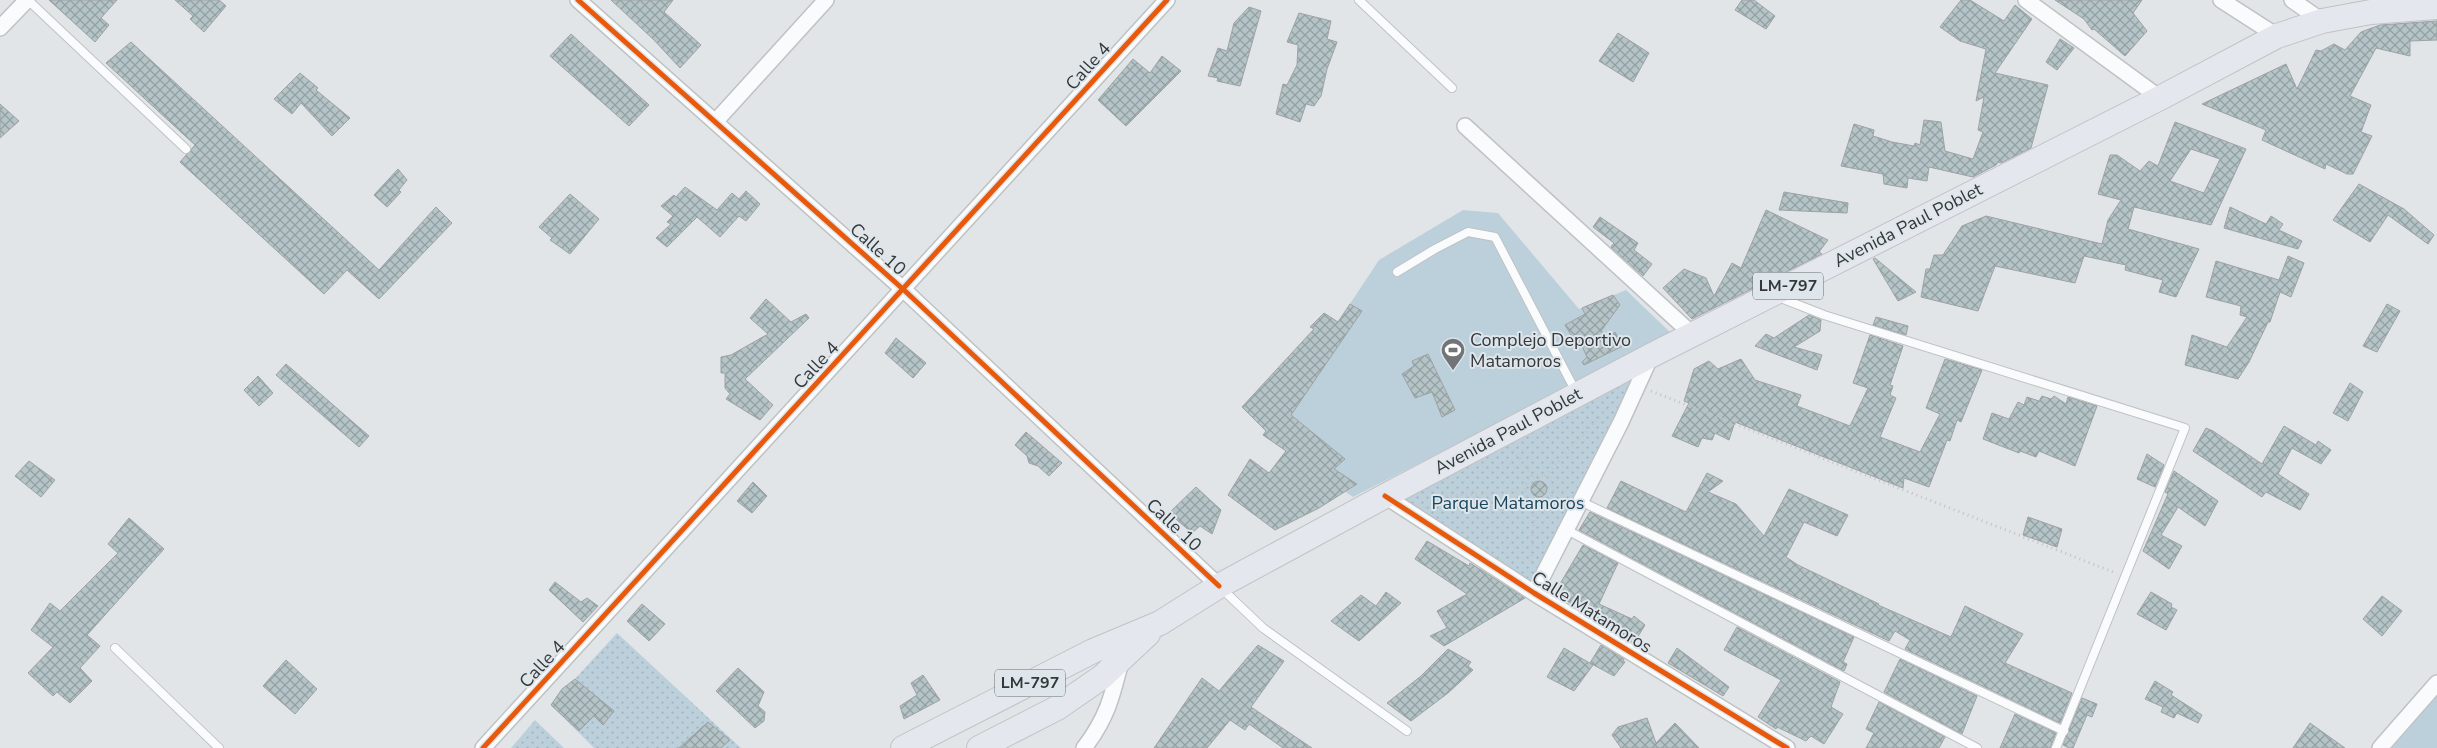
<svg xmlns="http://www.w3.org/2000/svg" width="2437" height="748" viewBox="0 0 2437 748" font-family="'Nunito Sans',sans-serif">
	<defs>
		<pattern id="park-dots" width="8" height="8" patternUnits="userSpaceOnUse" patternTransform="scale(1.25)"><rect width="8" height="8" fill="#bcd0dc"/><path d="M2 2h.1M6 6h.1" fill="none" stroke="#a2b3be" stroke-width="1.8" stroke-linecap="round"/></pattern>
		<pattern id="building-cross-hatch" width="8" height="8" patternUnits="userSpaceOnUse" patternTransform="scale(1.25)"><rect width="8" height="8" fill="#b4c4c7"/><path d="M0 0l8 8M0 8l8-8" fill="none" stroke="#93a0a3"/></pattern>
	</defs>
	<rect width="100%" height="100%" fill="#e1e5e8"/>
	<!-- green -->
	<path fill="#bcd0dc" d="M 1463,210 L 1498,213 L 1579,309 L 1626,290 L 1672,334 L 1353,497 L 1263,435 L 1379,260 Z
		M 2437,696 L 2437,748 L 2392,748 Z"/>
	<!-- park -->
	<path fill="url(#park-dots)" d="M 1631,377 L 1636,381 L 1529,586 L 1397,496 Z
		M 617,633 L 741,748 L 594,748 L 551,705 Z
		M 535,720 L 564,748 L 511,748 Z"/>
	<!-- building -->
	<path fill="url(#building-cross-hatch)" stroke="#9ea2a4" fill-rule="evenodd" d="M 49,0 L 117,0 L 101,18 L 109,25 L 95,42 Z
		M 175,0 L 219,0 L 226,6 L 204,32 L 190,19 L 193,16 Z
		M 611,0 L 673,0 L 664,12 L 701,45 L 680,68 L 654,40 Z
		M 1742,0 L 1754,0 L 1775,16 L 1766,29 L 1735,10 Z
		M 1961,0 L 1970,0 L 2004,21 L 2015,5 L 2032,19 L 1995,73 L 2048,85 L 2031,148 L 2001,163 L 1998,162 L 1996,165 L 1973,177 L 1929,167 L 1927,181 L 1908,178 L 1907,188 L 1884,184 L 1883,174 L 1841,166 L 1854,124 L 1874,130 L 1873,136 L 1892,142 L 1914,146 L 1915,143 L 1920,145 L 1924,120 L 1941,122 L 1945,151 L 1973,159 L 1983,132 L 1978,130 L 1984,97 L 1976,101 L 1986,49 L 1960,41 L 1940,27 Z
		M 2055,0 L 2142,0 L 2133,13 L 2147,31 L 2125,56 L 2094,29 L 2092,30 L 2084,19 Z
		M 1249,7 L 1261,11 L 1240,86 L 1217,81 L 1218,78 L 1208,76 L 1218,48 L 1227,51 L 1234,23 Z
		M 1299,13 L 1331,21 L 1327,39 L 1337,42 L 1327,69 L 1321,96 L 1314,106 L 1306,104 L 1300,122 L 1276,114 L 1283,84 L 1287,85 L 1297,65 L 1298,45 L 1287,42 Z
		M 2437,21 L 2437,40 L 2410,41 L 2410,56 L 2376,48 L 2350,96 L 2371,105 L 2361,132 L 2372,136 L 2353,174 L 2347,174 L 2326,164 L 2325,169 L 2262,140 L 2266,130 L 2202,104 L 2286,64 L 2297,89 L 2316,50 L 2321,51 L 2334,44 L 2345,50 L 2361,32 L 2380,25 Z
		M 1618,33 L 1649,53 L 1633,82 L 1599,61 Z
		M 571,34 L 649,105 L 629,126 L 550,56 Z
		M 2060,39 L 2074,48 L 2057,70 L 2046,62 Z
		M 131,42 L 379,270 L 436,207 L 452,223 L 379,299 L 347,270 L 324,294 L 180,162 L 195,145 L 106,63 Z
		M 1162,56 L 1181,71 L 1126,126 L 1098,100 L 1133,59 L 1150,73 Z
		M 300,73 L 318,88 L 316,90 L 350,118 L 332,136 L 301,103 L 292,114 L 274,99 Z
		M 0,104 L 19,121 L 0,138 Z
		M 2175,122 L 2246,149 L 2211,225 L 2134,207 L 2128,229 L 2199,249 L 2176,297 L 2159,292 L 2163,280 L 2125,270 L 2126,265 L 2084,256 L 2075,283 L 1995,266 L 1978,311 L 1921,297 L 1926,269 L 1930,269 L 1934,255 L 1943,255 L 1962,226 L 1986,216 L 2102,244 L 2108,220 L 2121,200 L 2098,194 L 2110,155 L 2117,155 L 2140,171 L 2149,161 L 2158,166 ZM 2191,149 L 2220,159 L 2204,193 L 2170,181 Z
		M 398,169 L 407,180 L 399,190 L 401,192 L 387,207 L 374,195 Z
		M 2359,184 L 2404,209 L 2434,235 L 2428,244 L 2388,215 L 2370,242 L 2333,220 Z
		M 685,187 L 717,210 L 732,193 L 739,199 L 746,191 L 760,204 L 746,221 L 739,216 L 720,237 L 697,217 L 667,247 L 656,238 L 671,224 L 667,222 L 673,216 L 661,206 L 674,195 L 676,197 Z
		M 1784,192 L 1848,203 L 1847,213 L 1779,210 Z
		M 570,194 L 599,219 L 570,254 L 550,240 L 552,238 L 539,227 Z
		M 2230,207 L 2266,224 L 2271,216 L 2283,224 L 2279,230 L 2302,241 L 2298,249 L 2224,228 Z
		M 1766,210 L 1828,240 L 1819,252 L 1822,254 L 1692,319 L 1663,288 L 1684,269 L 1706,278 L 1714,296 L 1732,263 L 1741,268 Z
		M 1600,217 L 1638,243 L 1634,250 L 1652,264 L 1643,276 L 1611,247 L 1614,243 L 1593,227 Z
		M 2288,256 L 2304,263 L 2291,297 L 2280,292 L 2270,322 L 2268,322 L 2249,362 L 2238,379 L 2185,365 L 2192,335 L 2227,347 L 2247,317 L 2240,315 L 2241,306 L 2206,297 L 2216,261 L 2279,280 Z
		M 1875,258 L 1916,292 L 1898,301 L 1873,259 Z
		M 1613,295 L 1620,305 L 1601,331 L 1608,338 L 1615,332 L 1623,346 L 1584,365 L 1582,362 L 1587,357 L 1578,338 L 1574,340 L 1565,325 L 1585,314 L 1582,308 Z
		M 766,299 L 791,322 L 806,314 L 809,318 L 745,379 L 773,405 L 760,420 L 726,399 L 730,394 L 725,388 L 725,373 L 721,373 L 721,357 L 731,355 L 768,334 L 750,318 Z
		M 1350,304 L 1362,311 L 1291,415 L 1345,459 L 1334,469 L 1357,484 L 1319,508 L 1275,530 L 1228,495 L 1250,459 L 1269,473 L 1286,451 L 1263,435 L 1266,431 L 1242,407 L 1314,329 L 1310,327 L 1324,313 L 1338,322 Z
		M 2387,304 L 2400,311 L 2377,352 L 2363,346 Z
		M 1809,315 L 1821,320 L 1820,331 L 1794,347 L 1822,355 L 1817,370 L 1755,346 L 1766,334 L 1774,338 Z
		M 1876,317 L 1908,326 L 1906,335 L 1873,325 Z
		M 1870,335 L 1903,346 L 1890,385 L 1893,386 L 1890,395 L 1896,398 L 1880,437 L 1920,452 L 1940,414 L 1926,408 L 1945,359 L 1982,370 L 1961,422 L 1957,420 L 1950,441 L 1947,440 L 1929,487 L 1904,478 L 1903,488 L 1735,422 L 1729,440 L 1715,433 L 1712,440 L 1702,438 L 1698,447 L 1672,436 L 1689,403 L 1684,401 L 1694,369 L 1709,361 L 1718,369 L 1741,359 L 1755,380 L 1801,395 L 1797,406 L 1850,426 L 1868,388 L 1853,383 Z
		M 896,338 L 926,363 L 913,378 L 885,353 Z
		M 1428,354 L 1455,410 L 1442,417 L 1432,392 L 1415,398 L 1402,374 L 1414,366 L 1412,361 Z
		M 286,364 L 369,436 L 359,447 L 276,375 Z
		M 258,376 L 273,393 L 259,406 L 244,390 Z
		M 2350,383 L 2363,392 L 2348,421 L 2333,413 Z
		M 2042,396 L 2051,399 L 2054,396 L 2066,404 L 2068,397 L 2097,406 L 2075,466 L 2039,451 L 2036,457 L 2020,451 L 2019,453 L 1983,439 L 1992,413 L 2009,419 L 2018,402 L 2024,405 L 2027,397 L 2039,401 Z
		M 2284,426 L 2316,445 L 2318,441 L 2331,450 L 2321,464 L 2292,448 L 2278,474 L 2309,494 L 2300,510 L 2266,492 L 2262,497 L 2193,451 L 2206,428 L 2213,431 L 2262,464 Z
		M 1026,432 L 1062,463 L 1049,476 L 1038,466 L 1029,463 L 1027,456 L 1015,445 Z
		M 2147,454 L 2164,465 L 2155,487 L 2137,479 Z
		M 29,461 L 55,480 L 41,497 L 15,476 Z
		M 2174,471 L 2218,501 L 2205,526 L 2178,507 L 2161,535 L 2182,546 L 2169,569 L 2143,551 L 2168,494 L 2165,492 Z
		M 1707,473 L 1723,481 L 1708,492 L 1736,504 L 1764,536 L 1789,489 L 1848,515 L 1837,536 L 1804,522 L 1786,557 L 1798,565 L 1879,604 L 1878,605 L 1951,637 L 1965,606 L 2023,634 L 2005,663 L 2072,693 L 2060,723 L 1905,649 L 1910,640 L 1895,631 L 1889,641 L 1607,508 L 1621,481 L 1686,512 Z
		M1531 489a8 8 0 1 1 16 0a8 8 0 1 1-16 0Z
		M 753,482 L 767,496 L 752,513 L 737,501 Z
		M 1196,487 L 1221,510 L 1212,534 L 1200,526 L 1192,533 L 1169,513 Z
		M 1590,512 L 1854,637 L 1843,662 L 1847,664 L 1844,671 L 1579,530 Z
		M 2028,517 L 2062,529 L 2057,547 L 2023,535 Z
		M 129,518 L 164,549 L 87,635 L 100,646 L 80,668 L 92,681 L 70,703 L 57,692 L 53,696 L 28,673 L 53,647 L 31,630 L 50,603 L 60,611 L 118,553 L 108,544 Z
		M 1427,541 L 1469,566 L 1470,563 L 1525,598 L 1444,646 L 1430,636 L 1447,628 L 1437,611 L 1467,594 L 1415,559 Z
		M 1583,545 L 1618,563 L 1599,604 L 1632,619 L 1634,616 L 1645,625 L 1634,643 L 1612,630 L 1613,627 L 1554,594 Z
		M 555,582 L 581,602 L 587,598 L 598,606 L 583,622 L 549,590 Z
		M 1386,592 L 1401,603 L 1359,641 L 1331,621 L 1361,595 L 1376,606 Z
		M 2151,592 L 2172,604 L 2171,607 L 2177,610 L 2166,630 L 2137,614 Z
		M 2382,596 L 2402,611 L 2382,636 L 2363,619 Z
		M 642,604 L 665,624 L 649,641 L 627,621 Z
		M 1737,627 L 1840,682 L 1831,707 L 1843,714 L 1824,744 L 1811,736 L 1806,741 L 1777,727 L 1776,729 L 1758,717 L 1781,680 L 1724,650 Z
		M 1258,645 L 1284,661 L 1251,707 L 1312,748 L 1283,748 L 1249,724 L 1245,730 L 1230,720 L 1207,748 L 1154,748 L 1202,678 L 1219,691 Z
		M 1601,645 L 1624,659 L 1623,661 L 1625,662 L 1614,676 L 1590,663 Z
		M 1564,648 L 1593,665 L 1574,691 L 1547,677 Z
		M 1677,648 L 1729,687 L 1723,696 L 1668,663 Z
		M 1448,649 L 1471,662 L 1468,666 L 1473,670 L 1448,693 L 1411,721 L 1387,703 L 1421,676 Z
		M 1900,659 L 1977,696 L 1962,734 L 1884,692 Z
		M 286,660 L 317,689 L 295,714 L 263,686 Z
		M 738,668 L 764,692 L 758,706 L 765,712 L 764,721 L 755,728 L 716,691 Z
		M 923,675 L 940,700 L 904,719 L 900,706 L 917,695 L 911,683 Z
		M 575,679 L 614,711 L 603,725 L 594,716 L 579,731 L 551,705 L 562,689 Z
		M 2155,681 L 2173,692 L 2171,695 L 2202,715 L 2198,723 L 2177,713 L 2174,718 L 2161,712 L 2163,707 L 2145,699 Z
		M 2082,698 L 2097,704 L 2092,717 L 2087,715 L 2073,748 L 2069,748 L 2063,745 Z
		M 1879,702 L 1945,737 L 1939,748 L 1866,748 L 1874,733 L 1866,729 Z
		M 2015,714 L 2056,733 L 2050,748 L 2000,748 Z
		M 1647,718 L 1656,743 L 1675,723 L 1699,748 L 1621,748 L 1612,735 L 1618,727 Z
		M 708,722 L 730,740 L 721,748 L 679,748 Z
		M 2310,723 L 2345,748 L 2293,748 Z"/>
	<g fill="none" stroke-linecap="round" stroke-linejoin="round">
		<defs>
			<path id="lane" d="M 28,0 L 186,149
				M 1359,0 L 1452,88
				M 1397,272 L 1435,249 L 1468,232 L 1495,237 L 1576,392
				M 1778,297 L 1824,315 L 2185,428 L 2056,748
				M 1580,501 L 2064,731
				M 1565,529 L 1977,748
				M 1221,588 L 1263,628 L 1407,731
				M 115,648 L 219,748"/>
			<path id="street" d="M 578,0 L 904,290 L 1219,586
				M 2026,0 L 2160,98
				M 2221,0 L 2277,36
				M 2292,0 L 2322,21
				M 0,28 L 27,0
				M 715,122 L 826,0
				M 1465,126 L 1692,334
				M 1385,496 L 1534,593 L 1787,748
				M 1534,593 L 1621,422 L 1651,356
				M 483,748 L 1167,0
				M 1084,748 C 1107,718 1112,697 1121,661
				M 2380,748 L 2437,683"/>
			<path id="primary" d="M 903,748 L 1093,651 L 1160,623 L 1219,586 L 1385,496 L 1652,355 L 2160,98 L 2277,36 L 2322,21 L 2371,12 L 2437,7
				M 979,748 L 1057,708 L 1102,677 L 1148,634"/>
		</defs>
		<!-- lane casing -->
		<use href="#lane" stroke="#bec2c3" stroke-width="10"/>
		<!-- street casing -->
		<use href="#street" stroke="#bec2c3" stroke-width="18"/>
		<!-- primary casing -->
		<use href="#primary" stroke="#c1c2c4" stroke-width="26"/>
		<!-- path -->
		<path stroke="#c2c3c4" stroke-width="3" stroke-dasharray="1 4" stroke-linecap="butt" d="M 1651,391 L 2113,572
			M 1514,450 L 1532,476
			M1525 489a14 14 0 1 1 28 0a14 14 0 1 1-28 0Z
			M 1545,476 L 1607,409
			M 1553,491 L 1567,494
			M 1431,496 L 1525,492
			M 1531,561 L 1535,502"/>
		<!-- lane -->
		<use href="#lane" stroke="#fafbfc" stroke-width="8"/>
		<!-- street -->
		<use href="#street" stroke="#fafbfc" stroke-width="15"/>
		<!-- primary -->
		<use href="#primary" stroke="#e4e8ee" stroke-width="24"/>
		<defs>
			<path id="cycleway" d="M 578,0 L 904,290 L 1219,586
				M 1385,496 L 1534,593 L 1787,748
				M 483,748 L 1167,0"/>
		</defs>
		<!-- cycleway casing -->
		<use href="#cycleway" stroke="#dee6eb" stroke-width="8"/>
		<!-- cycleway -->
		<use href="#cycleway" stroke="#e8590c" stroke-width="5"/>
	</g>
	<!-- icons -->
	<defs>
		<symbol id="stadium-pin" viewBox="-11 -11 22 30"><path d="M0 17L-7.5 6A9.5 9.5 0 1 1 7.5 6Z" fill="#717577" stroke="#dee6eb"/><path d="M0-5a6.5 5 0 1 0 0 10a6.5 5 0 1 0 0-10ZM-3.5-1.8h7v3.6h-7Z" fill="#fff"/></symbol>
	</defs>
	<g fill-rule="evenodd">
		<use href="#stadium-pin" x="1439" y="336" width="28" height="38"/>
	</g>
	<g text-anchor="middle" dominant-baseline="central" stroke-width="4" stroke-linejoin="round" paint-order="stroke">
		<!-- shield labels -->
		<g fill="#dee6eb" stroke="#686c6f" stroke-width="1">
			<rect x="1753" y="272.5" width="70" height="27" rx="4"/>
			<rect x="995" y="669.5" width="70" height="27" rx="4"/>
		</g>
		<g font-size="16" font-weight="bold" fill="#35383a">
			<text x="1788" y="286">LM-797</text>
			<text x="1030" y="683">LM-797</text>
		</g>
		<!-- street labels -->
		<g font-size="18" fill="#35383a" stroke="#dee6eb">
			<text transform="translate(1088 66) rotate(-48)">Calle 4</text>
			<text transform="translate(1908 225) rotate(-27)">Avenida Paul Poblet</text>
			<text transform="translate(878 249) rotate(42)">Calle 10</text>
			<text transform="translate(816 365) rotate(-47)">Calle 4</text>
			<text transform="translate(1508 431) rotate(-28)">Avenida Paul Poblet</text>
			<text transform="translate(1174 525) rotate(43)">Calle 10</text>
			<text transform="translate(1592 612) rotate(32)">Calle Matamoros</text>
			<text transform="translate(542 664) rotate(-47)">Calle 4</text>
		</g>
		<!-- poi labels -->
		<g font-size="18" fill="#35383a" stroke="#dee6eb" text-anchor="start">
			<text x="1470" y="340">Complejo Deportivo<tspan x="1470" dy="21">Matamoros</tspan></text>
		</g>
		<!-- park labels -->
		<g font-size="18" fill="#1a465d" stroke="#dee6eb">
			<text x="1508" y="503">Parque Matamoros</text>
		</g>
	</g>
</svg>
